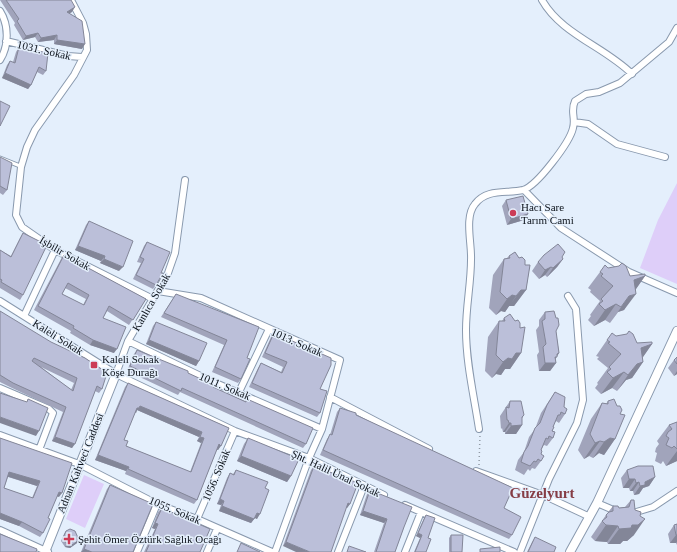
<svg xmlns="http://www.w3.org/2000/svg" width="677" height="552" viewBox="0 0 677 552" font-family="Georgia,serif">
	<rect width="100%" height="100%" fill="#e4effc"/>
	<!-- green -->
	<path fill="#decef9" d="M 677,183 L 677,284 L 640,268 L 658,220 Z
		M 84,475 L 104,484 L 85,528 L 66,519 Z"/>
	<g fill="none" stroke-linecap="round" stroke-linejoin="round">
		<defs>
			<path id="lane" d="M 0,158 L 20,166"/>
			<path id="street" d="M 71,0 L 83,23 L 86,34 L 87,50 L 74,75 L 35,130 L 27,147 L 21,167 L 16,215 L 22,227 L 55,250 L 153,299
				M 542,0 C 561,34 605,47 632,74
				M 0,11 C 9,25 9,46 0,60
				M 6,41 L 68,56 L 82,57
				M 574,122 L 588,124 L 617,144 L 665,157
				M 524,190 L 561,228 L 629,272 L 677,293
				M 158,291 L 201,298 L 340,360 L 322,429 L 309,458 L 275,552
				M 0,301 L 116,374 L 235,431 L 309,458 L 384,495
				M 24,316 L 55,250
				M 128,341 L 211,381 L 322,429
				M 116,374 L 128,341 L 168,273 L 175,253 L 185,180
				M 0,388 L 49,409 L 53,413 L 39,450
				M 239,392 L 269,329
				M 330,397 L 429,449
				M 479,429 C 474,396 466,363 466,330 C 466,306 471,283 471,260 C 472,244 464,217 475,204 C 487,188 507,194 523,190 C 537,186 570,142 573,128 C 576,118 570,111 575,101 L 586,94 L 599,92 L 620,83 L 669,42 L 677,28
				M 0,435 L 79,464 L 157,504 L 197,519 L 272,552
				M 476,471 L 543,495 L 590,517
				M 597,503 L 618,512
				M 405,505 L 514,552
				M 633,513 L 653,507 L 677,491
				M 197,519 L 235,431
				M 0,530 L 48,552
				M 137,552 L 157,504
				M 207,552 L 217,529
				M 338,552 L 364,486
				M 405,552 L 421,512
				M 520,552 L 549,479 L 577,423 L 583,400 L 576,309 L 568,296"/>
			<path id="secondary" d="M 45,552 L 116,374
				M 570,552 L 597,503 L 677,331"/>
		</defs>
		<!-- lane casing -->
		<use href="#lane" stroke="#8999ae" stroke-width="5"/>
		<!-- street casing -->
		<use href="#street" stroke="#8999ae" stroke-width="8"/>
		<!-- secondary casing -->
		<use href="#secondary" stroke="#8999ae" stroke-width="10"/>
		<!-- path -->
		<path stroke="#919aa5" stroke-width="1.5" stroke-dasharray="1 3" stroke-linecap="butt" d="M 479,465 L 480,435"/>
		<!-- lane -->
		<use href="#lane" stroke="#fff" stroke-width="3"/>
		<!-- street -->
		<use href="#street" stroke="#fff" stroke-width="6"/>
		<!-- secondary -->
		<use href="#secondary" stroke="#fff" stroke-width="8"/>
	</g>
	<!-- wall -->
	<path fill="#a1a4bb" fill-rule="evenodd" d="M 0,0 L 71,0 L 72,12 L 70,13 L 82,49 L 54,44 L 54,40 L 38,42 L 35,37 L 23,40 L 14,25 L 15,23 Z
		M 19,47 L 46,71 L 43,75 L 37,72 L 31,85 L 28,89 L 2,78 L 7,65 L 10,61 L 13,62 L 16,52 Z
		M 0,157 L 7,190 L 3,195 L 0,193 Z
		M 506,200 L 524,220 L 507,225 L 502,206 Z
		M 89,221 L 119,271 L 100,263 L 101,261 L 75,250 L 86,225 Z
		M 23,233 L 23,295 L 20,300 L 0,288 L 0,250 L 11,256 L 20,238 Z
		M 147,242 L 156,285 L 153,289 L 133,279 L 141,263 L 137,262 L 144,246 Z
		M 515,252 L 519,258 L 522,257 L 525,260 L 525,265 L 530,265 L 526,290 L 514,306 L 509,306 L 505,312 L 501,311 L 496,315 L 489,308 L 493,275 L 504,259 L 507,258 L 509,256 Z
		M 64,255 L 146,299 L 129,325 L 107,311 L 103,318 L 114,353 L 90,345 L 70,333 L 71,331 L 34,310 L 61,259 ZM 65,288 L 86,299 L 83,305 L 62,294 Z
		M 562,257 L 563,259 L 557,267 L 547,277 L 545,275 L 539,279 L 532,271 L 538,262 Z
		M 608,268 L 630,276 L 645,276 L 635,290 L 624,310 L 618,312 L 610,323 L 605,320 L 594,326 L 588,320 L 591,316 L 590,315 L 600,301 L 590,292 L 591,290 L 588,288 L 600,272 Z
		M 176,294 L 247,358 L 241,379 L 238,383 L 212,372 L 224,345 L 161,317 Z
		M 0,311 L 102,389 L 99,393 L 95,391 L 72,448 L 52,441 L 63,412 L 10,387 L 0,382 ZM 41,367 L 74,383 L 71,390 Z
		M 545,312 L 556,331 L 559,353 L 555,359 L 556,363 L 550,371 L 539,371 L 537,355 L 539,352 L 536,330 L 539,326 L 539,320 Z
		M 504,318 L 521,353 L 510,369 L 505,369 L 501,375 L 496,374 L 492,378 L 485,371 L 488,337 L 499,321 L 502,321 Z
		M 156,322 L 199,361 L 196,366 L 146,344 L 153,326 Z
		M 274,333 L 320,389 L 320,413 L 317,417 L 249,387 L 258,368 L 261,363 L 281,372 L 283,367 L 262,357 L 271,337 Z
		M 616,336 L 637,343 L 652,344 L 642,358 L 643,362 L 632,378 L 626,380 L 617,391 L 612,388 L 601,394 L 595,388 L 598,384 L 597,383 L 608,368 L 597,359 L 599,357 L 596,356 L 607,340 Z
		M 137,350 L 188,373 L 213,387 L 245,401 L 247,399 L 306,444 L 303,448 L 180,392 L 178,395 L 127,371 L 134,354 Z
		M 677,357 L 677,374 L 674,376 L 668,368 L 674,360 Z
		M 128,383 L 229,428 L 218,450 L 217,449 L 197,500 L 194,504 L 125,474 L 126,471 L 95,460 L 125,387 ZM 137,410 L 199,437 L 197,441 L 201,443 L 190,472 L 126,446 L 124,440 L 135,412 L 136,413 Z
		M 555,392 L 564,407 L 565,414 L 559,423 L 556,421 L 554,424 L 553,427 L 553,438 L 547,446 L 544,445 L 541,450 L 541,461 L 535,469 L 532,468 L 530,471 L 528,469 L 524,475 L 515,470 L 518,460 L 524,452 L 529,437 L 535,429 L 541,413 Z
		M 510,401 L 524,415 L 522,418 L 522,425 L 516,434 L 505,434 L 505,432 L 503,432 L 502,428 L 501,429 L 500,416 Z
		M 608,401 L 615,439 L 604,455 L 599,453 L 593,458 L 589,456 L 584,459 L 578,450 L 591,419 L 602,403 L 606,404 Z
		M 340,408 L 356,415 L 504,508 L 512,535 L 509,539 L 320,455 L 327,439 L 330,435 L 337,412 Z
		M 677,422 L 677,461 L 666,466 L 663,461 L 661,464 L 655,461 L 657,453 L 655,452 L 656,448 L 659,444 L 657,441 L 669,425 Z
		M 0,438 L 59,497 L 57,496 L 48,518 L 43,533 L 40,537 L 19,526 L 0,519 ZM 8,477 L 37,486 L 32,498 L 4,488 Z
		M 248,438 L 291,476 L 287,482 L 237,461 L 244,444 Z
		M 314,466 L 350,504 L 347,508 L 346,508 L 283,546 L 311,470 Z
		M 236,470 L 265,488 L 257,519 L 255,518 L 251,523 L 219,511 L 221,505 L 217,504 L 227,478 L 230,473 L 233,474 Z
		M 627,470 L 655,477 L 649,486 L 643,488 L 639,494 L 634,495 L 633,491 L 630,491 L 629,488 L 623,488 L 621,478 Z
		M 110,485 L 133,552 L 81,552 L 107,489 Z
		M 370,490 L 404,527 L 395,552 L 374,552 L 384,523 L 360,515 L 367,494 Z
		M 631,500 L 634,535 L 627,541 L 623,541 L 620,544 L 608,544 L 607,542 L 595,541 L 591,537 L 606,515 L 609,511 L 613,506 L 619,508 L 625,507 Z
		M 162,508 L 200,552 L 144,552 L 155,529 L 152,528 L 158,512 Z
		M 426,515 L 428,538 L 426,552 L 414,552 L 420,538 L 416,536 L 424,518 Z
		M 677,524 L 677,545 L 676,543 L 670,543 L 668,534 L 674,525 Z
		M 66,531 L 79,540 L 77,543 L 70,548 L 65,547 L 61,541 L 64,534 Z
		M 451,535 L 462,552 L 449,552 L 449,538 Z
		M 535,537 L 554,552 L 527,552 L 532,542 Z"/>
	<!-- shaded-wall -->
	<path fill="#838698" d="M 75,7 L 72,12 L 64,16 L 67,12 Z
		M 38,33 L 35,37 L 23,40 L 26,36 Z
		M 57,35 L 54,40 L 38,42 L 41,38 Z
		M 57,40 L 85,44 L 82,49 L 54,44 Z
		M 5,73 L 31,85 L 28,89 L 2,78 Z
		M 528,214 L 524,220 L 507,225 L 511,219 Z
		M 78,246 L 105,256 L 101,261 L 75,250 Z
		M 104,259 L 123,267 L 119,271 L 100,263 Z
		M 563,259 L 557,267 L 547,277 L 553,268 Z
		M 551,267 L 545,275 L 539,279 L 545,270 Z
		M 645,276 L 634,292 L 634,280 Z
		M 521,290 L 526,290 L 514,306 L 509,306 Z
		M 636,294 L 624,310 L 618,312 L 610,323 L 629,296 Z
		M 512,295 L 516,296 L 505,312 L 501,311 L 496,315 L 507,299 Z
		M 616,304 L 605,320 L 594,326 L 605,310 Z
		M 93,340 L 117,349 L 114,353 L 90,345 Z
		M 149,340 L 199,361 L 196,366 L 146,344 Z
		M 652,344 L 641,360 L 641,348 Z
		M 516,353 L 521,353 L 510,369 L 505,369 L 501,375 L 496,374 L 492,378 L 503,362 L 508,358 Z
		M 559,353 L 553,363 L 556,363 L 550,371 L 539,371 L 545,363 L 557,354 Z
		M 643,362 L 632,378 L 626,380 L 617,391 L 628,375 L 637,364 Z
		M 677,371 L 677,374 L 674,376 Z
		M 624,372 L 612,388 L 601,394 L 613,378 Z
		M 140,406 L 202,432 L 199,437 L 137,410 L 136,413 L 134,412 L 137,408 Z
		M 524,415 L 518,424 L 522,425 L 516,434 L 505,434 L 511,426 Z
		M 0,417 L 39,431 L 36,436 L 0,423 Z
		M 509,423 L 511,423 L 505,432 L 503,432 Z
		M 55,437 L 75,444 L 72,448 L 52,441 Z
		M 200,437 L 204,438 L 201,443 L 197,441 Z
		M 610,438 L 615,439 L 604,455 L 599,453 L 593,458 L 604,442 Z
		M 600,441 L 589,456 L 584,459 L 595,443 Z
		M 219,444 L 221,446 L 218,450 L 215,449 Z
		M 677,451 L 677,461 L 666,466 Z
		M 98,455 L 129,467 L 126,471 L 95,460 Z
		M 241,456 L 291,476 L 287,482 L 237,461 Z
		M 9,472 L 40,481 L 37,486 L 6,476 Z
		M 655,477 L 649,486 L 643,488 L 639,494 L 634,495 L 640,486 L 645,482 Z
		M 629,479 L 635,479 L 629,488 L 623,488 Z
		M 639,482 L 633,491 L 630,491 L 636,483 Z
		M 59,492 L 62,493 L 59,497 L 56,496 Z
		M 220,499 L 224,501 L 221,505 L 217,504 Z
		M 348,503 L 350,504 L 347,508 L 345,507 Z
		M 222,506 L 254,519 L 251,523 L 219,511 Z
		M 363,511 L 387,519 L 384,523 L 360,515 Z
		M 0,513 L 22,522 L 19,526 L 0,519 Z
		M 257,513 L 260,514 L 257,519 L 253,517 Z
		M 645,519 L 634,535 L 627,541 L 623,541 L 620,544 L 608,544 L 619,529 L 632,525 Z
		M 155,523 L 158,524 L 155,529 L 152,528 Z
		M 606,525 L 618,526 L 607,542 L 595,541 Z
		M 418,533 L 422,535 L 420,538 L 416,536 Z
		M 676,535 L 677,535 L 677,542 L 676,543 L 670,543 Z
		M 79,540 L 77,543 L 70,548 L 65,547 L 67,544 Z
		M 286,542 L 310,552 L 296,552 L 283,546 Z
		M 84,549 L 92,552 L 81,552 Z"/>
	<!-- building -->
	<path fill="#bbbfd9" stroke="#838698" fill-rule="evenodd" d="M 6,0 L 71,0 L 75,7 L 67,12 L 82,21 L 85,44 L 57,40 L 57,35 L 41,38 L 38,33 L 26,36 L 17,21 L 19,19 Z
		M 19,47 L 48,53 L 46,71 L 39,67 L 31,85 L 5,73 L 10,61 L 15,63 Z
		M 0,101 L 10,106 L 0,126 Z
		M 0,157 L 12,163 L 7,190 L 0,186 Z
		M 523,196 L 528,214 L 511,219 L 506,200 Z
		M 89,221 L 133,241 L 123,267 L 104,259 L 105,256 L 78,246 Z
		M 23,233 L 47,245 L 23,295 L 1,282 L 2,280 L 0,279 L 0,250 L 11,257 Z
		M 147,242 L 170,252 L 161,273 L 163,273 L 156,285 L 136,275 L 144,259 L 140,257 Z
		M 558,244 L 565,252 L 562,257 L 563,259 L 553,268 L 551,267 L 545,270 L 538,262 L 544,255 Z
		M 515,252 L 519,258 L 522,257 L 525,260 L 525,265 L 530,265 L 526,290 L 521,290 L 516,296 L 512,295 L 507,299 L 500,292 L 504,259 L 510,258 L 509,256 Z
		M 64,255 L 146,299 L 133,320 L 109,306 L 103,318 L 126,327 L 117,349 L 93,340 L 73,328 L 74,326 L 38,306 ZM 68,283 L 89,295 L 84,305 L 62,294 Z
		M 622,263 L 626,266 L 630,276 L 645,274 L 645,276 L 634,280 L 636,294 L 629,296 L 621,307 L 616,304 L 605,310 L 599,304 L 603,301 L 601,299 L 613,286 L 601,276 L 603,274 L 600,272 L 605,265 L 608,268 L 619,266 Z
		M 176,294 L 259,327 L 247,358 L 250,359 L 241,379 L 215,367 L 227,340 L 164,313 Z
		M 0,311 L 51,342 L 85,358 L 107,373 L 102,389 L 97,386 L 75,444 L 55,437 L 66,407 L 13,383 L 0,375 ZM 34,358 L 77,378 L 73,391 L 32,361 Z
		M 554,311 L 556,318 L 558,318 L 559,325 L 556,331 L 559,353 L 557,354 L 557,357 L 555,357 L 556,363 L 545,363 L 543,347 L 546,344 L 542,321 L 545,319 L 545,312 Z
		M 510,314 L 515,321 L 518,320 L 520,323 L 520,328 L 525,327 L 521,353 L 516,353 L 512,359 L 508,358 L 503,362 L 496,355 L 499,321 L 505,321 L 504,318 Z
		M 156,322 L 207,343 L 199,361 L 149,340 Z
		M 629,331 L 633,334 L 637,343 L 652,342 L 652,344 L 641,348 L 643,362 L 637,364 L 628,375 L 624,372 L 613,378 L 607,372 L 611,369 L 609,367 L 621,354 L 608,343 L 610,342 L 607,340 L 612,333 L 616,336 L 627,334 Z
		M 274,333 L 331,358 L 331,365 L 320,389 L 327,391 L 320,413 L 252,383 L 261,363 L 282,373 L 287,362 L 265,353 Z
		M 137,350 L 188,371 L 188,373 L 214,385 L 213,387 L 246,402 L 247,399 L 313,428 L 306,444 L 182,388 L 181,391 L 130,366 Z
		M 677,357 L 677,364 L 674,360 Z
		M 128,383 L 229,428 L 221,446 L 219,444 L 197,500 L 128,469 L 129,467 L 98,455 ZM 140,406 L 202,432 L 200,437 L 204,438 L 191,472 L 126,446 L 128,441 L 124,440 L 137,408 L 139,408 Z
		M 555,392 L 565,397 L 564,407 L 567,409 L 565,414 L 561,412 L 560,415 L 558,415 L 553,427 L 554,427 L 552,431 L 555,432 L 553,438 L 549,436 L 548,439 L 546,438 L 541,450 L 542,451 L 541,454 L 544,456 L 541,461 L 538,459 L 536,462 L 534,461 L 530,466 L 521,462 L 524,452 L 528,446 L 535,428 L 540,423 L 547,405 Z
		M 0,393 L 27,402 L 28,399 L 48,408 L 39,431 L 0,417 Z
		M 614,399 L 617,406 L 620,406 L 622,410 L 620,414 L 625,415 L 615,439 L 610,438 L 604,442 L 600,441 L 595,443 L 590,434 L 602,403 L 608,404 L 608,401 Z
		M 510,401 L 521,401 L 524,415 L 522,417 L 522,425 L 511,426 L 511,423 L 509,423 L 508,420 L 507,420 L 506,407 L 509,408 Z
		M 340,408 L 356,413 L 356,415 L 513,488 L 504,508 L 521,517 L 512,535 L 323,450 L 330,434 L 332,435 Z
		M 677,422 L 677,449 L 674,446 L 672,448 L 666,445 L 669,438 L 666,436 L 668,432 L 672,429 L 669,425 Z
		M 0,438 L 72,463 L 62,493 L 59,492 L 48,518 L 50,519 L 43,533 L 22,522 L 0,513 ZM 9,472 L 40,481 L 33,498 L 4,488 Z
		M 248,438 L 299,459 L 291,476 L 241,456 Z
		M 314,466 L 358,483 L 350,504 L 348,503 L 331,552 L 310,552 L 286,542 Z
		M 638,466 L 653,466 L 655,477 L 645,482 L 645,485 L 640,486 L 639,482 L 636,483 L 635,479 L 629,479 L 627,470 Z
		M 236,470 L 268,482 L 265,488 L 269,490 L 260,514 L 257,513 L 254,519 L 222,506 L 224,501 L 220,499 L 230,473 L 234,475 Z
		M 110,485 L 153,504 L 133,552 L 92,552 L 84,549 Z
		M 370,490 L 412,507 L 404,527 L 395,552 L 376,552 L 387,519 L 363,511 Z
		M 631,500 L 634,500 L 635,510 L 641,512 L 640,516 L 645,519 L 638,525 L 632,525 L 631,528 L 619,529 L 618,526 L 606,525 L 602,521 L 607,517 L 606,515 L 609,512 L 613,511 L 613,506 L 618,506 L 619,508 L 629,507 Z
		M 162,508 L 210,529 L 200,552 L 146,552 L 158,524 L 155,523 Z
		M 426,515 L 435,518 L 428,538 L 431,539 L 426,552 L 415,552 L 422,535 L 418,533 Z
		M 677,524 L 677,535 L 676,535 L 674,525 Z
		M 70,529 L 75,531 L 79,540 L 72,545 L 67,544 L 63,538 L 66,531 Z
		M 0,534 L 37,549 L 36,552 L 0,552 Z
		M 451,535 L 463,535 L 462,552 L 451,552 Z
		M 535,537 L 556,547 L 554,552 L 528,552 Z
		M 241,543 L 260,552 L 237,552 Z
		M 349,546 L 366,552 L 347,552 Z
		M 500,547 L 500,552 L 480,552 L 480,549 Z"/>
	<!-- markers -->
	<g fill="#cc3c56" stroke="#e4effc" stroke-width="1.5">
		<circle cx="513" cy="213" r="4"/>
		<rect x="90" y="361" width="8" height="8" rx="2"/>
		<path d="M67 533h4v4h4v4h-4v4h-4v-4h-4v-4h4z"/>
	</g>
	<g text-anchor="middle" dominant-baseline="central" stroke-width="3" stroke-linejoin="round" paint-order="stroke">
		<!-- street labels -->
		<g font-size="11" fill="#0b1119" stroke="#e4effc">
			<text transform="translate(44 50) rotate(13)">1031. Sokak</text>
			<text transform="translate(65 253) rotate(30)">İşbilir Sokak</text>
			<text transform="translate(151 302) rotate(-60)">Kanlıca Sokak</text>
			<text transform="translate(58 337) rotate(32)">Kaleli Sokak</text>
			<text transform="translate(297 342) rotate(24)">1013. Sokak</text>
			<text transform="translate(225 386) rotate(23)">1011. Sokak</text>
			<text transform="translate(80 463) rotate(-68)">Adnan Kahveci Caddesi</text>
			<text transform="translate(336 473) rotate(25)">Şht. Halil Ünal Sokak</text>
			<text transform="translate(216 475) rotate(-67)">1056. Sokak</text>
			<text transform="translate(175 510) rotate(23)">1055. Sokak</text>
		</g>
		<!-- poi labels -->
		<g font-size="11" fill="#0b1119" stroke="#e4effc" text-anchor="start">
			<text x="521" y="207">Hacı Sare<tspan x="521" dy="13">Tarım Cami</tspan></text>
			<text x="102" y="359">Kaleli Sokak<tspan x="102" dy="13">Köşe Durağı</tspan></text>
			<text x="78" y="539">Şehit Ömer Öztürk Sağlık Ocağı</text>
		</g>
		<!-- district labels -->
		<g font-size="15" font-weight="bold" fill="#853c45" stroke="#e4effc">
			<text x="542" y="493">Güzelyurt</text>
		</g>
	</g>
</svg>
